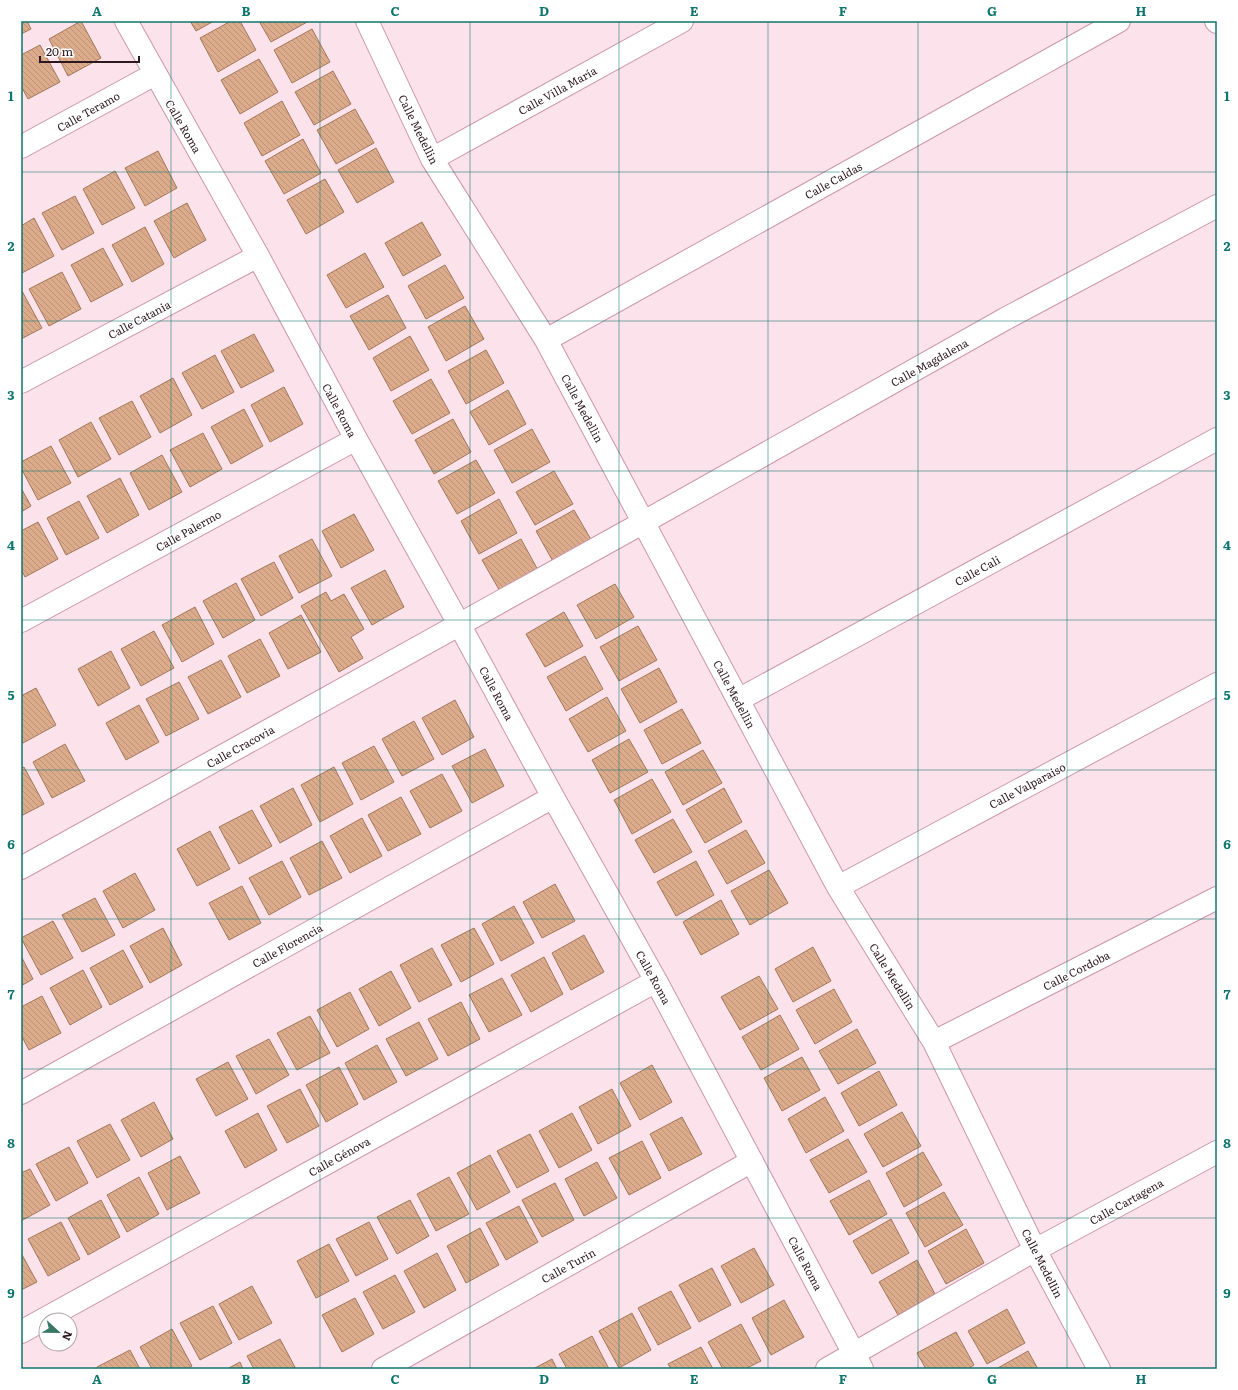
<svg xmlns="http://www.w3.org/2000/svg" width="1238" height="1390" viewBox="0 0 1238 1390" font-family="Literata,serif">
	<defs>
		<pattern id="building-back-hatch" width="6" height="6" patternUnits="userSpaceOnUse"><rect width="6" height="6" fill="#dbab8c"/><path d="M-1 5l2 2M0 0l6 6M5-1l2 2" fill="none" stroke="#bc9278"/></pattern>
	</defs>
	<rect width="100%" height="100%" fill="#fbe2eb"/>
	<!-- building -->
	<path fill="url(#building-back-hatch)" stroke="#a47759" d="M 21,21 L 27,21 L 31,29 L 21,34 Z
		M 81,21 L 101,58 L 68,76 L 49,39 Z
		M 190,21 L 214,21 L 196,31 Z
		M 231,21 L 240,21 L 256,50 L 218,72 L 200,38 Z
		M 259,21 L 309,21 L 271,42 Z
		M 312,29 L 330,62 L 292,83 L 274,50 Z
		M 40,45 L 60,82 L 28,99 L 21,86 L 21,55 Z
		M 259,59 L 278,92 L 240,114 L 221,80 Z
		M 333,71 L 351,104 L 314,125 L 295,92 Z
		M 282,101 L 300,135 L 262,156 L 244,123 Z
		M 355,109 L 374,143 L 336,164 L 317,130 Z
		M 303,139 L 321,173 L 284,194 L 265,161 Z
		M 376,148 L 394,182 L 357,203 L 338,170 Z
		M 158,151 L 177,188 L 145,206 L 125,168 Z
		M 115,171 L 135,208 L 102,225 L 83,189 Z
		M 325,179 L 344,212 L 306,234 L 287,200 Z
		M 75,196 L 94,233 L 62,250 L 42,213 Z
		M 187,203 L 206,240 L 174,258 L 154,221 Z
		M 34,218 L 54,256 L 22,273 L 21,226 Z
		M 422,222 L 441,255 L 403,276 L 385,243 Z
		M 145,227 L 164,264 L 132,282 L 112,245 Z
		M 103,248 L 123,285 L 91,302 L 71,265 Z
		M 365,253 L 384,287 L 346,308 L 327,275 Z
		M 445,265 L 464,298 L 426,319 L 408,286 Z
		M 62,272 L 81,309 L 49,326 L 29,289 Z
		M 22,291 L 42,328 L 21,339 L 21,292 Z
		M 388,295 L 406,328 L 369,350 L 350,316 Z
		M 465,306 L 484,339 L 446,361 L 428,327 Z
		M 254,334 L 274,371 L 241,388 L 221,351 Z
		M 410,336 L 429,370 L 391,391 L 373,358 Z
		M 486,350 L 504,383 L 466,404 L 448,371 Z
		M 215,355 L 234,392 L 202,409 L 182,373 Z
		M 173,378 L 192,415 L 160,433 L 140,396 Z
		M 431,379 L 450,413 L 412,434 L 393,401 Z
		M 284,387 L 303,424 L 270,442 L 251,405 Z
		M 508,390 L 526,424 L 489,445 L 470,412 Z
		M 132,401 L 151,437 L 119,455 L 99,418 Z
		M 244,409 L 263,446 L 231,464 L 211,427 Z
		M 453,419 L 471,452 L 434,474 L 415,440 Z
		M 91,422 L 111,459 L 78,477 L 59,440 Z
		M 532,429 L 550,462 L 512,483 L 494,450 Z
		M 203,433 L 222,469 L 190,487 L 170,450 Z
		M 51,446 L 71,483 L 38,500 L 21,468 L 21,462 Z
		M 162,455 L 182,492 L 149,510 L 130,473 Z
		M 476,460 L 495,493 L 457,514 L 438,481 Z
		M 554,471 L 573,504 L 535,525 L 516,492 Z
		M 120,478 L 139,515 L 107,533 L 87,496 Z
		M 21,488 L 31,506 L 21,512 Z
		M 499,499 L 517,533 L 479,554 L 461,521 Z
		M 79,501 L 99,538 L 66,555 L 47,518 Z
		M 574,510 L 593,543 L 555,565 L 536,531 Z
		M 354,514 L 374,550 L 341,568 L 322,531 Z
		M 38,522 L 58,559 L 25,577 L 21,569 L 21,531 Z
		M 312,539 L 332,576 L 299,593 L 279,556 Z
		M 521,539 L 539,572 L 501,593 L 482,560 Z
		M 274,562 L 293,598 L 261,616 L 241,579 Z
		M 385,570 L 404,607 L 372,625 L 351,588 Z
		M 236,583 L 255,620 L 223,638 L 203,601 Z
		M 615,584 L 634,617 L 596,639 L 577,605 Z
		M 326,592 L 331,601 L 344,594 L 364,629 L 351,637 L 363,658 L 339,672 L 301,606 Z
		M 195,607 L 214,644 L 182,662 L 162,625 Z
		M 564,612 L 583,646 L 545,667 L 526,634 Z
		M 301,615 L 321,652 L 288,669 L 269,633 Z
		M 638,626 L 657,660 L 619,681 L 600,647 Z
		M 154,631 L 174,668 L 141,686 L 121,649 Z
		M 260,639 L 280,676 L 247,693 L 228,656 Z
		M 111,651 L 130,688 L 98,706 L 78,669 Z
		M 585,656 L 603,689 L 566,711 L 547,677 Z
		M 221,660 L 241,697 L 208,714 L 188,677 Z
		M 659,668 L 677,702 L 640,723 L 621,689 Z
		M 179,682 L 199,719 L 166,736 L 146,699 Z
		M 36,688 L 56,725 L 23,743 L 21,739 L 21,696 Z
		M 607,697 L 626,731 L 588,752 L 569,719 Z
		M 455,700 L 474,737 L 442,755 L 422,718 Z
		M 139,705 L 159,742 L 126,760 L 106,723 Z
		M 682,709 L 701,743 L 662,764 L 644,730 Z
		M 414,721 L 434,759 L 402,776 L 382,739 Z
		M 629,739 L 648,772 L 610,793 L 592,760 Z
		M 65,744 L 85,781 L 52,798 L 33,762 Z
		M 374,746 L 394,782 L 361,800 L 342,763 Z
		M 485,749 L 504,786 L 472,803 L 452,766 Z
		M 703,750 L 722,783 L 683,805 L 665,772 Z
		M 24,767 L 44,804 L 21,816 L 21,768 Z
		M 334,767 L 353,804 L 320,822 L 301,785 Z
		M 442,774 L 462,811 L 430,828 L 410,791 Z
		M 652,779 L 671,812 L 632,834 L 614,800 Z
		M 293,788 L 312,825 L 280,843 L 260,806 Z
		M 724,788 L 742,822 L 705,843 L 686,810 Z
		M 401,797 L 421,834 L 388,851 L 368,815 Z
		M 252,810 L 272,846 L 239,864 L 219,827 Z
		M 362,818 L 382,856 L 350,873 L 330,836 Z
		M 673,819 L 692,852 L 654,873 L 635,840 Z
		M 746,830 L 765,863 L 727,884 L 708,851 Z
		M 210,831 L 230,869 L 197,886 L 177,849 Z
		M 322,841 L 342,878 L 309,895 L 290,858 Z
		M 282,861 L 301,897 L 269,915 L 249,878 Z
		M 696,861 L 714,895 L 676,916 L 657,882 Z
		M 769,870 L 788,903 L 750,925 L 731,891 Z
		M 135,873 L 155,910 L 123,928 L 103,891 Z
		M 555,884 L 575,921 L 542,938 L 523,902 Z
		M 242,886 L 261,923 L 229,940 L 209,903 Z
		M 95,898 L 115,935 L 82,952 L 62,915 Z
		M 721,900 L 739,934 L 701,955 L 683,922 Z
		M 514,906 L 534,943 L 501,961 L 482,924 Z
		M 53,921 L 73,958 L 41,975 L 21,938 Z
		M 163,928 L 182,965 L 150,983 L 130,946 Z
		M 474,928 L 494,964 L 461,982 L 441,945 Z
		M 584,935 L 604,972 L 571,990 L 552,953 Z
		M 813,947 L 831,981 L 793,1002 L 775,969 Z
		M 432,948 L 452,985 L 419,1002 L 400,965 Z
		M 123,950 L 143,987 L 110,1005 L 90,968 Z
		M 21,956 L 33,979 L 21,986 Z
		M 544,957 L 563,994 L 531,1012 L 511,975 Z
		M 83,970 L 102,1007 L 70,1025 L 50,988 Z
		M 391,971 L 411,1008 L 379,1026 L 359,989 Z
		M 759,976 L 778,1009 L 740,1030 L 721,997 Z
		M 502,978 L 522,1015 L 489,1032 L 469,995 Z
		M 834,989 L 852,1022 L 815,1044 L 796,1010 Z
		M 350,992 L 369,1029 L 337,1047 L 317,1010 Z
		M 42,996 L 61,1033 L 29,1050 L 21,1035 L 21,1007 Z
		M 461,1002 L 480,1039 L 448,1056 L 428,1019 Z
		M 780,1015 L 799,1049 L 761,1070 L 742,1037 Z
		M 310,1016 L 330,1053 L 297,1070 L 277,1033 Z
		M 419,1022 L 438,1059 L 406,1076 L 386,1039 Z
		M 857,1029 L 876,1063 L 838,1084 L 819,1051 Z
		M 269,1039 L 289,1075 L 256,1094 L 236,1056 Z
		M 377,1045 L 397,1082 L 364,1100 L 345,1063 Z
		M 802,1057 L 820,1090 L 782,1111 L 764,1078 Z
		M 228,1062 L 248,1099 L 216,1116 L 196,1079 Z
		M 652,1065 L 672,1102 L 640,1120 L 620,1083 Z
		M 339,1067 L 358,1104 L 326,1122 L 306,1085 Z
		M 879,1071 L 897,1105 L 859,1126 L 841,1093 Z
		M 300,1089 L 319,1126 L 287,1143 L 267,1106 Z
		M 612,1089 L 631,1126 L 598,1144 L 579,1107 Z
		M 825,1097 L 844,1131 L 806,1153 L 788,1119 Z
		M 154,1102 L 173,1139 L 141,1157 L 121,1120 Z
		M 902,1112 L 921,1146 L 883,1167 L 864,1134 Z
		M 258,1113 L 277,1150 L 245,1168 L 225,1131 Z
		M 572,1113 L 592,1150 L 559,1168 L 539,1131 Z
		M 682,1117 L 702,1154 L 669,1171 L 650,1134 Z
		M 110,1124 L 130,1160 L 97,1178 L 77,1141 Z
		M 530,1134 L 549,1171 L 517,1188 L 497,1151 Z
		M 848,1139 L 867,1172 L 829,1193 L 810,1160 Z
		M 642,1141 L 661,1178 L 629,1195 L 609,1158 Z
		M 69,1147 L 88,1183 L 56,1201 L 36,1164 Z
		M 923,1152 L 942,1185 L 904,1207 L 886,1173 Z
		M 490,1155 L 510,1192 L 477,1210 L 457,1173 Z
		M 180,1156 L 200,1193 L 167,1210 L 148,1173 Z
		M 597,1162 L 617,1198 L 584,1216 L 565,1179 Z
		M 30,1169 L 50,1205 L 21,1221 L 21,1173 Z
		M 139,1177 L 159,1214 L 127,1232 L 107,1195 Z
		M 449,1177 L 469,1214 L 436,1231 L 417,1194 Z
		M 869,1180 L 887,1214 L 849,1235 L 830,1201 Z
		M 555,1183 L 574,1220 L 542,1237 L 522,1200 Z
		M 944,1192 L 963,1225 L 925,1247 L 906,1213 Z
		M 101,1200 L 120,1237 L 88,1255 L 68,1218 Z
		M 410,1200 L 429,1236 L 397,1254 L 377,1217 Z
		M 519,1206 L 538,1242 L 506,1260 L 486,1223 Z
		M 891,1219 L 909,1253 L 872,1274 L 853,1241 Z
		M 61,1222 L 80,1259 L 48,1276 L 28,1239 Z
		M 369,1222 L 388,1259 L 356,1276 L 336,1239 Z
		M 480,1228 L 499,1265 L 466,1283 L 447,1246 Z
		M 966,1229 L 984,1263 L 946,1284 L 928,1251 Z
		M 329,1244 L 349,1281 L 316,1298 L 297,1261 Z
		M 754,1248 L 774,1285 L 741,1303 L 721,1266 Z
		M 21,1253 L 37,1282 L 21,1290 Z
		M 437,1253 L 456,1290 L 424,1308 L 404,1271 Z
		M 917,1260 L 935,1294 L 898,1315 L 879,1282 Z
		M 712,1268 L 731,1305 L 699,1322 L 679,1285 Z
		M 395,1275 L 415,1312 L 383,1329 L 363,1292 Z
		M 252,1286 L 272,1323 L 239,1340 L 219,1304 Z
		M 671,1291 L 691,1328 L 658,1345 L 638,1308 Z
		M 355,1298 L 374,1334 L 342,1352 L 322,1315 Z
		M 784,1300 L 804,1337 L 771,1355 L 752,1318 Z
		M 213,1306 L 232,1343 L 200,1360 L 180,1323 Z
		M 1007,1309 L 1025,1343 L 987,1364 L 968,1331 Z
		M 632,1313 L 651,1350 L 619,1368 L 599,1331 Z
		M 741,1324 L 761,1361 L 745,1369 L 723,1369 L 708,1342 Z
		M 172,1329 L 192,1366 L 186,1369 L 152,1369 L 140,1347 Z
		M 956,1332 L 974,1365 L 968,1369 L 926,1369 L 917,1353 Z
		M 592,1336 L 609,1369 L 567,1369 L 559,1354 Z
		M 280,1339 L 296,1369 L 254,1369 L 247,1356 Z
		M 701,1347 L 713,1369 L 671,1369 L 668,1364 Z
		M 130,1350 L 140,1369 L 98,1369 L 97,1367 Z
		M 1028,1351 L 1038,1369 L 996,1369 Z
		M 552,1359 L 557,1369 L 533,1369 Z
		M 240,1362 L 243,1369 L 227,1369 Z"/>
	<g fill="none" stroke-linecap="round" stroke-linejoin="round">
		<defs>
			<path id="minor" d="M 126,21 L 258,256 L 356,439 L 459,624 L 553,797 L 656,981 L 862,1369
				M 367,21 L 432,159 L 546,340 L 838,887 L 934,1042 L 1035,1250 L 1099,1369
				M 1216,21 L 1217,22
				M 21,147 L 155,74
				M 432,159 L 682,21
				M 546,340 L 1119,21
				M 21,382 L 258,256
				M 21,621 L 356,439
				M 738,700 L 1217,439
				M 21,868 L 644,522 L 1005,319 L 1217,206
				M 838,887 L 1217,684
				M 934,1042 L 1217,898
				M 21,1093 L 553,797
				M 21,1332 L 656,981
				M 383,1369 L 752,1161
				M 827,1369 L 1035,1250 L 1217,1152"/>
		</defs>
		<!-- minor casing -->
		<use href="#minor" stroke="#cd96ab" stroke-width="24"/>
		<!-- minor -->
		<use href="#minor" stroke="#fff" stroke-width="22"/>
	</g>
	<!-- grid -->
	<path fill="none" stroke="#0f766e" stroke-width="1" stroke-opacity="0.55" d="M 171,21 L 171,1369M 320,21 L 320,1369M 470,21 L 470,1369M 619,21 L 619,1369M 768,21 L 768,1369M 918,21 L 918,1369M 1067,21 L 1067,1369M 21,172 L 1217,172M 21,321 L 1217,321M 21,471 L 1217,471M 21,620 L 1217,620M 21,770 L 1217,770M 21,919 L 1217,919M 21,1069 L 1217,1069M 21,1218 L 1217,1218"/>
	<g text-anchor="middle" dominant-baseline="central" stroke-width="3" stroke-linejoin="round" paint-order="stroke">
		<!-- street labels -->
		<g font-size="11" fill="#2d1820" stroke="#fff">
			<text transform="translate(557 90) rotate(-29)">Calle Villa María</text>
			<text transform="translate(88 111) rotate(-29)">Calle Teramo</text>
			<text transform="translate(184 126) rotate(60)">Calle Roma</text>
			<text transform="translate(419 129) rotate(64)">Calle Medellin</text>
			<text transform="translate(833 180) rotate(-29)">Calle Caldas</text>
			<text transform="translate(139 319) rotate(-28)">Calle Catania</text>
			<text transform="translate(929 362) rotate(-29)">Calle Magdalena</text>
			<text transform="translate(583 408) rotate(62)">Calle Medellin</text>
			<text transform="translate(340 410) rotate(62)">Calle Roma</text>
			<text transform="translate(188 530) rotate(-29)">Calle Palermo</text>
			<text transform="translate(977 570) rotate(-29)">Calle Cali</text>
			<text transform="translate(497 693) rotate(62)">Calle Roma</text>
			<text transform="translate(735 694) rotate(62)">Calle Medellin</text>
			<text transform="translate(240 746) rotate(-29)">Calle Cracovia</text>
			<text transform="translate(1027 785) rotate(-28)">Calle Valparaiso</text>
			<text transform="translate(287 945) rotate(-29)">Calle Florencia</text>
			<text transform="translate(1076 970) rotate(-27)">Calle Cordoba</text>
			<text transform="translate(893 976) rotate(58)">Calle Medellin</text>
			<text transform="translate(654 977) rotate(61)">Calle Roma</text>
			<text transform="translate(339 1156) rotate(-29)">Calle Génova</text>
			<text transform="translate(1126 1201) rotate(-29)">Calle Cartagena</text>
			<text transform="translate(806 1263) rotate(62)">Calle Roma</text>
			<text transform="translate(1043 1263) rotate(63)">Calle Medellin</text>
			<text transform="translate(568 1265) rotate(-29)">Calle Turin</text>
		</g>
	</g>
	<!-- border -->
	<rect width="1238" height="1390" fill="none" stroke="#ffffff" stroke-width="44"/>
	<!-- north arrow -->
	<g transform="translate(58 1332) rotate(112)"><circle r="19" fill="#ffffff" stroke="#aba3a6"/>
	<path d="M0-3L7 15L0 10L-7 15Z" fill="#377867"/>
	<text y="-6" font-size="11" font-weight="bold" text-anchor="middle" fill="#2d1820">N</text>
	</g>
	<!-- scale -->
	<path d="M40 56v6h99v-6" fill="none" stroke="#2d1820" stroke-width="2"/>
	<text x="46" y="56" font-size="12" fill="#2d1820" stroke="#ffffff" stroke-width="3" paint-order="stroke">20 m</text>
	<rect x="22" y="22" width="1194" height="1346" fill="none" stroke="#0f766e" stroke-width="1.5"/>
	<g font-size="13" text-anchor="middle" font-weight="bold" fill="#0f766e">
		<text x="97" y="16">A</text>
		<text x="246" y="16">B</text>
		<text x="395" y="16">C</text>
		<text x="544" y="16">D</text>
		<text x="694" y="16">E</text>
		<text x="843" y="16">F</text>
		<text x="992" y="16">G</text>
		<text x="1141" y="16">H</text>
		<text x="11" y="101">1</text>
		<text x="1227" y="101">1</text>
		<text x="11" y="251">2</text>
		<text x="1227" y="251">2</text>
		<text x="11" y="400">3</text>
		<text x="1227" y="400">3</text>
		<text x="11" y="550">4</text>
		<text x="1227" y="550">4</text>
		<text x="11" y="700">5</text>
		<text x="1227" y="700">5</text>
		<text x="11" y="849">6</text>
		<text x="1227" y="849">6</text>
		<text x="11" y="999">7</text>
		<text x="1227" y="999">7</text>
		<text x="11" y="1148">8</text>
		<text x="1227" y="1148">8</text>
		<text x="11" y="1298">9</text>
		<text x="1227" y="1298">9</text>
		<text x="97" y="1384">A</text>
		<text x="246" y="1384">B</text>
		<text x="395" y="1384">C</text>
		<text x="544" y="1384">D</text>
		<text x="694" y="1384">E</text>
		<text x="843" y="1384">F</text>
		<text x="992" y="1384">G</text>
		<text x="1141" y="1384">H</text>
	</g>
</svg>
